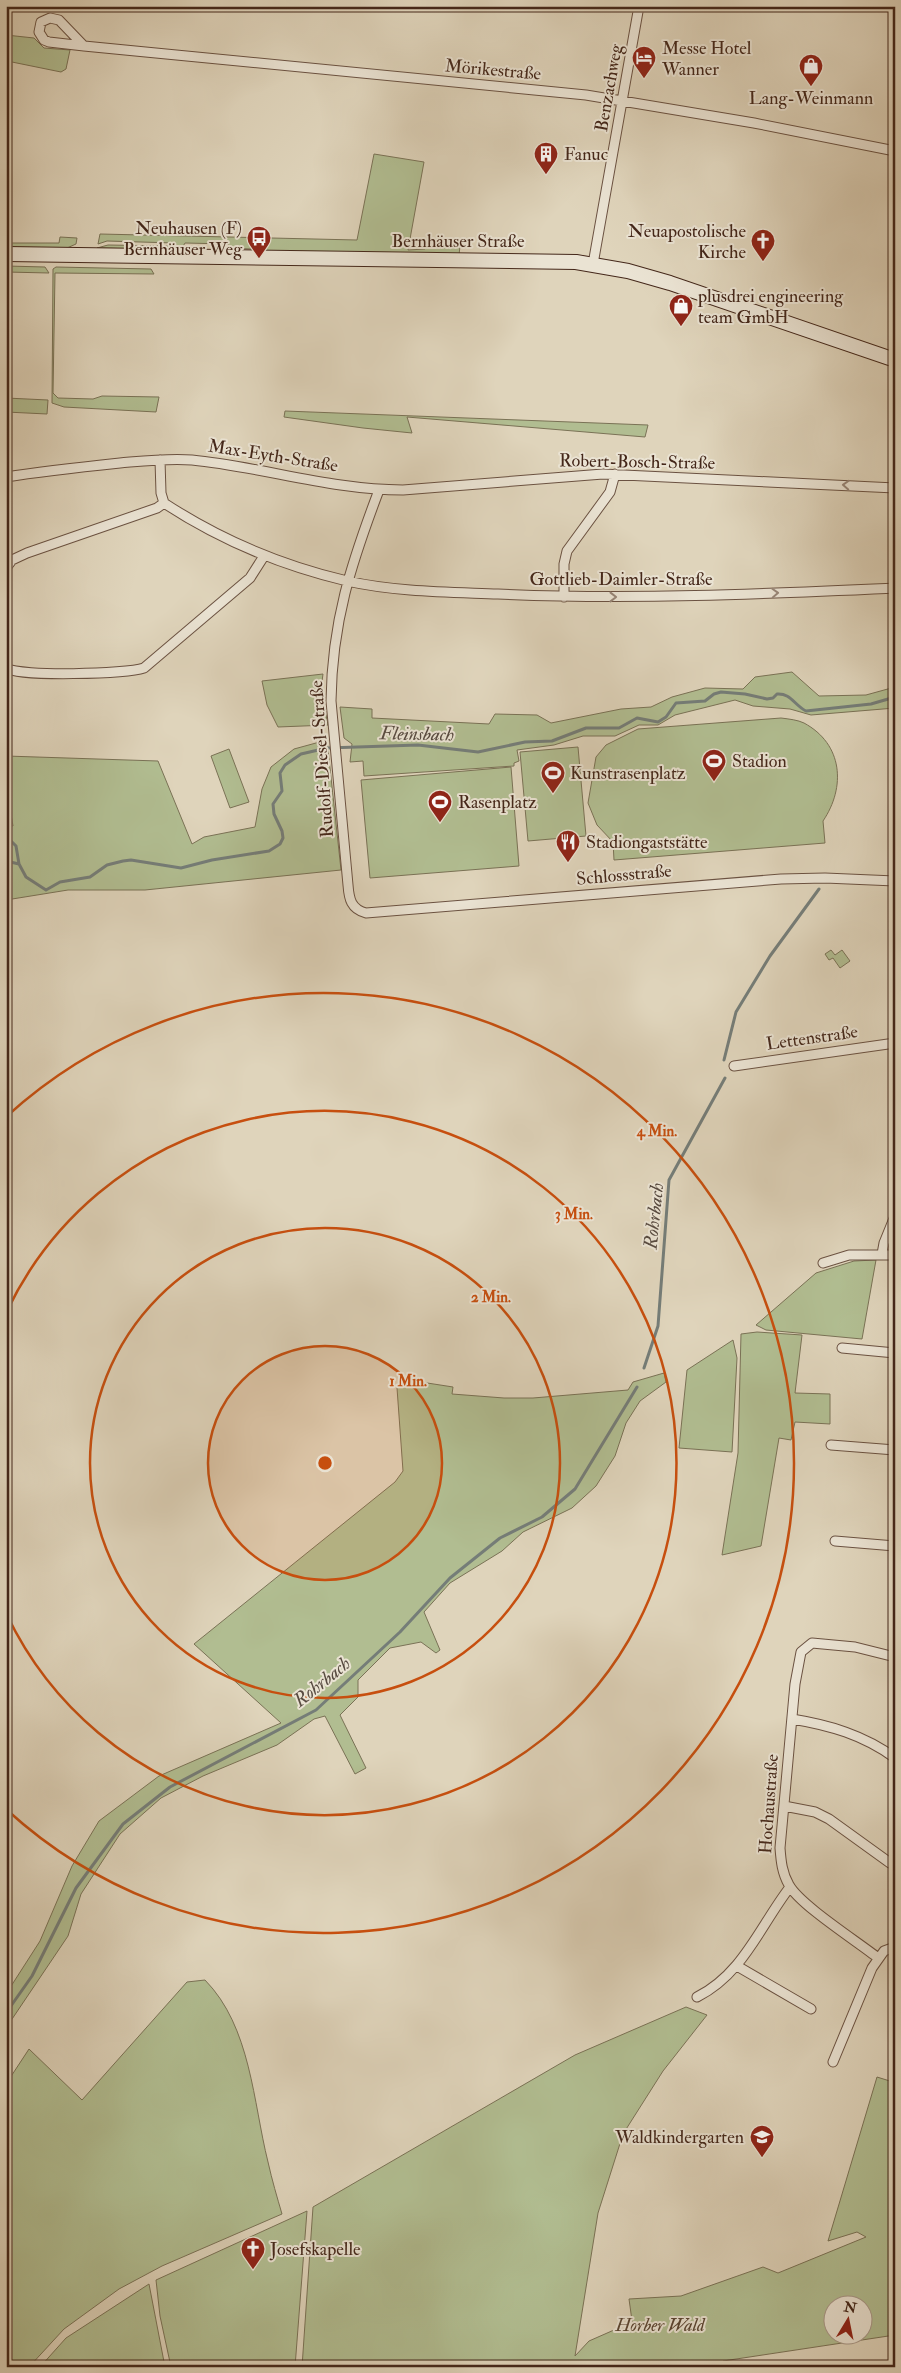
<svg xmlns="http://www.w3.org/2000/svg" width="901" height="2373" viewBox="0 0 901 2373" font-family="'IM FELL Double Pica',serif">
	<rect width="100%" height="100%" fill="#dfd4bb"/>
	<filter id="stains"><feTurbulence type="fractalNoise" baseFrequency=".004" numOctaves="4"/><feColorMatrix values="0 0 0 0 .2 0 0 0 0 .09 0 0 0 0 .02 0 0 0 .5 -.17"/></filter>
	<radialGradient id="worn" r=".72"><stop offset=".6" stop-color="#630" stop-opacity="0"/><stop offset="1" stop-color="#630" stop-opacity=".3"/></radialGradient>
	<!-- green -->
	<path fill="#b1bd91" stroke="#7a7256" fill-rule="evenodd" d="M 6,35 L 34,38 L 44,48 L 70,50 L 66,69 L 61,72 L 7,61 Z
		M 374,154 L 424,162 L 408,250 L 425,249 L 427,239 L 460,246 L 459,255 L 252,252 L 252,249 L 231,248 L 228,244 L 185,243 L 182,248 L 179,248 L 174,243 L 107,241 L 98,244 L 100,234 L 357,240 Z
		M 60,237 L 77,238 L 76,244 L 67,248 L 6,247 L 6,243 L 59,243 Z
		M 108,245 L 172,246 L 176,250 L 97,248 Z
		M 6,266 L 45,267 L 49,273 L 6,272 Z
		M 56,267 L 151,269 L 154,274 L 55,273 L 53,393 L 58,398 L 93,399 L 102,396 L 159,397 L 156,412 L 64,407 L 52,403 L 53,269 Z
		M 6,398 L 48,400 L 47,414 L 6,412 Z
		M 285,411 L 648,425 L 645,437 L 407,417 L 412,433 L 363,428 L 284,417 Z
		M 792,672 L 819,696 L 866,695 L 895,687 L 895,708 L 811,715 L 790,709 L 753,706 L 735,700 L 675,715 L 658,725 L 639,725 L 615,736 L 583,736 L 554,745 L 517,750 L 519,761 L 514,763 L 514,766 L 364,776 L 363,761 L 350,762 L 352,744 L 344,738 L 340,707 L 372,709 L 372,718 L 489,724 L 495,714 L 537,715 L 551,723 L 621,709 L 651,707 L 672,697 L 705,688 L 743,689 L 755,677 Z
		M 323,674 L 321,689 L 328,725 L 278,727 L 267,705 L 262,681 Z
		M 781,718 C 789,719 798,720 804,723 C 843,744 846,787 823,821 L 825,843 L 614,860 L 613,842 L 597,825 L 588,803 L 596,757 L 606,745 L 638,729 Z
		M 327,740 L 341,870 L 145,890 L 68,890 L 6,900 L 6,825 L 13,826 L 6,785 L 6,756 L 158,761 L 192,844 L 204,837 L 255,827 L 262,789 L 271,767 L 294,749 Z
		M 578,747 L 586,836 L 528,841 L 520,752 Z
		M 229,749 L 249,802 L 230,808 L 211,756 Z
		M 511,767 L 519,866 L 370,878 L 361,780 Z
		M 831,950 L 835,955 L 842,950 L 850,961 L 840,968 L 833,958 L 829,960 L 825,954 Z
		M 876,1260 L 862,1339 L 766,1330 L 756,1325 L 816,1273 L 854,1261 Z
		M 757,1332 L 802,1335 L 795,1393 L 830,1394 L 830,1424 L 795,1422 L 791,1440 L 779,1438 L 761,1546 L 722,1555 L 738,1453 L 741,1334 Z
		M 733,1340 L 737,1358 L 732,1452 L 679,1448 L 687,1370 Z
		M 664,1373 L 666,1382 L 640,1401 L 626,1423 L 615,1456 L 596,1486 L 572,1508 L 523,1532 L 502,1551 L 450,1583 L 424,1612 L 440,1650 L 436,1653 L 421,1642 L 390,1648 L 358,1680 L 358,1697 L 340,1715 L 366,1768 L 355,1774 L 325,1716 L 314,1719 L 277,1745 L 203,1776 L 161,1798 L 120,1834 L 81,1894 L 68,1936 L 6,2028 L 6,1994 L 40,1941 L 72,1866 L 99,1821 L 159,1776 L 281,1723 L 194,1644 L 395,1482 L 403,1471 L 397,1388 L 400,1382 L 408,1380 L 453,1387 L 452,1394 L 504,1398 L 533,1398 L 628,1390 L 633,1382 Z
		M 205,1980 C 251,2027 253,2102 268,2162 C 272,2180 277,2197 282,2214 L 162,2266 L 119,2289 L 64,2329 L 29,2367 L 6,2367 L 6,2084 L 29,2049 L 82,2100 L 187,1982 Z
		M 686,2007 L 707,2015 L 663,2071 L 623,2134 L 598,2213 L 575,2356 L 589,2341 L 614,2330 L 633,2328 L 629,2299 L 681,2296 L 763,2267 L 778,2273 L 866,2237 L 857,2232 L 828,2241 L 877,2077 L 893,2082 L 895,2075 L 895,2335 L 723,2361 L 724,2367 L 302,2367 L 313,2207 L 575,2055 ZM 834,2306 L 864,2306 L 864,2336 L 834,2336 Z
		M 307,2211 L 295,2367 L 171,2367 L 160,2316 L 156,2280 Z
		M 149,2284 L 165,2367 L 40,2367 L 66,2338 Z"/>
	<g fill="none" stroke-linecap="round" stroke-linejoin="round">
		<!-- stream -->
		<path stroke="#757d78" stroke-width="3" d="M 6,836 L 16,846 L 19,864
			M 6,861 L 19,864 L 26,877 L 46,890 L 60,882 L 90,877 L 107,865 L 123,861 L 131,860 L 181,868 L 212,860 L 269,851 L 280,844 L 283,838 L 282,831 L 274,814 L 273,804 L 282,791 L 280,773 L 285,765 L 301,754 L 327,748 L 418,745 L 478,752 L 525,742 L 552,741 L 586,728 L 619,728 L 637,718 L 658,722 L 666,717 L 676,703 L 705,701 L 714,694 L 721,692 L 745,694 L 767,699 L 773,698 L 777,694 C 791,693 794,705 806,711 L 871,704 L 895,697
			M 724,1060 L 736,1012 L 770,956 L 819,889
			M 644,1368 L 658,1326 L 669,1180 L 725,1078
			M 6,2013 L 32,1976 L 76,1888 L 123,1824 L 170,1787 L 316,1710 L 400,1632 L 450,1578 L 500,1538 L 542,1517 L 575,1489 L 637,1387"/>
		<defs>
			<path id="street" d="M 84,46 L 59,20 L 50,18 L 41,22 L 39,32 L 44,40 L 49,42 L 84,46 L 586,95 L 754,123 L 895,151
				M 593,264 L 639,6
				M 160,460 L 161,493 L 164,503
				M 6,477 C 44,471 82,467 120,463 C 143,461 168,458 192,460 C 263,467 332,490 403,490 L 603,474 L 895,488
				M 379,490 C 351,564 332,622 331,701 L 348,885 C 349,899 351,909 366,913 L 781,879 L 825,878 L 895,881
				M 164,503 C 219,539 283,566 347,581 C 396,592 449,592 498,594 C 631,600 762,594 895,588
				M 6,568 L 12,560 L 27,553 L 157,508 L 164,503
				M 564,597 L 564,564 L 567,551 L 610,492 L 615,474
				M 6,668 C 20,677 126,674 144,668 L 250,578 L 264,556
				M 734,1066 L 895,1043
				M 882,1254 L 884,1243 L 895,1216
				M 823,1263 L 849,1255 L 895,1255
				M 842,1348 L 895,1353
				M 831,1445 L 895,1450
				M 835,1541 L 895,1546
				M 792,1719 C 829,1725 864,1735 895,1758
				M 784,1806 L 815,1812 L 829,1819 L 890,1863
				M 878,1958 C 858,1942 800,1905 789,1885 C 782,1873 781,1861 780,1848 L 795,1684 L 801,1652 L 812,1643 L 855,1647 L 895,1657
				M 737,1966 L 811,2009
				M 697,1997 C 743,1974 760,1926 790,1887
				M 833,2062 L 872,1968 L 884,1951 L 895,1947"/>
			<path id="secondary" d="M 6,254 L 576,262 L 628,271 L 670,283 L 895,360"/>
		</defs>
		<!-- street casing -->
		<use href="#street" stroke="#6b5242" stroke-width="11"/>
		<!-- secondary casing -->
		<use href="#secondary" stroke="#44271a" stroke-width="16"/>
		<!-- street -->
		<use href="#street" stroke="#eae3d3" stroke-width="9"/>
		<!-- secondary -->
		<use href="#secondary" stroke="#eae3d3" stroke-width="14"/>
	</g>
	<!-- one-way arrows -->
	<defs><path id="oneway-chevron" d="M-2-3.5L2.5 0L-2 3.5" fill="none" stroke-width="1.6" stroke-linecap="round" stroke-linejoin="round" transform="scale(1.25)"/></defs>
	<g stroke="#978576">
		<use href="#oneway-chevron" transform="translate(846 485) rotate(-177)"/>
		<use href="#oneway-chevron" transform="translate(775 593) rotate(-3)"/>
		<use href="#oneway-chevron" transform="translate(613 597)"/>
	</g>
	<!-- distance rings -->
	<circle cx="325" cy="1463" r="117" fill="#c74f0f" fill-opacity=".12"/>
	<g fill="none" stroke="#c74f0f" stroke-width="2.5">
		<circle cx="325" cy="1463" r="117"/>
		<circle cx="325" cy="1463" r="235"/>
		<path d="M7 1311A352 352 0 1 1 7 1615"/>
		<path d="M7 1116A470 470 0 1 1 7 1810"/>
	</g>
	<!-- icons -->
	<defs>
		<symbol id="hotel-pin" viewBox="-11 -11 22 30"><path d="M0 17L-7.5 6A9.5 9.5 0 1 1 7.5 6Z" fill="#8f2418" stroke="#eae3d3"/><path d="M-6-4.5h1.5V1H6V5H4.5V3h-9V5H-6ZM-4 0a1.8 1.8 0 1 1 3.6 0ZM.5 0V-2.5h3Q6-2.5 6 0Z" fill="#fff"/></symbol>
		<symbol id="shop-pin" viewBox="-11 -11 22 30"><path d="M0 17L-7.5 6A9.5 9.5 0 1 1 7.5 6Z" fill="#8f2418" stroke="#eae3d3"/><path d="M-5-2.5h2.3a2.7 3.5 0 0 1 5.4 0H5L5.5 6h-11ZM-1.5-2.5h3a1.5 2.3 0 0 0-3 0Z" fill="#fff"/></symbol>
		<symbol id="building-pin" viewBox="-11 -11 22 30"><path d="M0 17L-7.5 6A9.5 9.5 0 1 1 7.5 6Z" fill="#8f2418" stroke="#eae3d3"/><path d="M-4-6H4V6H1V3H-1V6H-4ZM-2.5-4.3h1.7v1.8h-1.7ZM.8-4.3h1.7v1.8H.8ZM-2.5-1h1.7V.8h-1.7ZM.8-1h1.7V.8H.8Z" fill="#fff"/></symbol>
		<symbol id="bus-pin" viewBox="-11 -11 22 30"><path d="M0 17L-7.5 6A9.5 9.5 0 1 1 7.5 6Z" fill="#8f2418" stroke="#eae3d3"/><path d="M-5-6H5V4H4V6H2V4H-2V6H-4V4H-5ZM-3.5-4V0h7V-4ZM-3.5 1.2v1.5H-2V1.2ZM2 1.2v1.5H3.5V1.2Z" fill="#fff"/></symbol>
		<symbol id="church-pin" viewBox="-11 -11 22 30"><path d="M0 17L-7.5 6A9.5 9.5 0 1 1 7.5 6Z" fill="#8f2418" stroke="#eae3d3"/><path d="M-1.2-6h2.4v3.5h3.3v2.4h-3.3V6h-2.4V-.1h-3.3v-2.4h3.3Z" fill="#fff"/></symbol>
		<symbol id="stadium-pin" viewBox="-11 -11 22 30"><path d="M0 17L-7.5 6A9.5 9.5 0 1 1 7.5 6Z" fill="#8f2418" stroke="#eae3d3"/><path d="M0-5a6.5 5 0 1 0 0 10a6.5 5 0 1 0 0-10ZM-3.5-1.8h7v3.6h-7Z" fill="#fff"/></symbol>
		<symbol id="restaurant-pin" viewBox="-11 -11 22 30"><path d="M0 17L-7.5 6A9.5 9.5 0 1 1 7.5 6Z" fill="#8f2418" stroke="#eae3d3"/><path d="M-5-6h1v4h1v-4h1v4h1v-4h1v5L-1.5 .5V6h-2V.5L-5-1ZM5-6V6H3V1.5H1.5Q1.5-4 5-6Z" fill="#fff"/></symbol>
		<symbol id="school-pin" viewBox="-11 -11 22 30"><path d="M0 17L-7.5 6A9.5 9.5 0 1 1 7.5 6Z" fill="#8f2418" stroke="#eae3d3"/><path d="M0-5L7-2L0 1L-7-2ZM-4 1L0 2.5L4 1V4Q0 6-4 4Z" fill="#fff"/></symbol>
	</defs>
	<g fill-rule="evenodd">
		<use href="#hotel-pin" x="630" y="44" width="28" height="38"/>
		<use href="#shop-pin" x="797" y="52" width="28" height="38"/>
		<use href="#building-pin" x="532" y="140" width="28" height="38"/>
		<use href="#bus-pin" x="245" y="224" width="28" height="38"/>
		<use href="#church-pin" x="749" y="227" width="28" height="38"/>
		<use href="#shop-pin" x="667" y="292" width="28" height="38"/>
		<use href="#stadium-pin" x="700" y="747" width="28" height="38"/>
		<use href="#stadium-pin" x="539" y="759" width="28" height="38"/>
		<use href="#stadium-pin" x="426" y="788" width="28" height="38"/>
		<use href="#restaurant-pin" x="554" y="828" width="28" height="38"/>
		<use href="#school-pin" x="748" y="2123" width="28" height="38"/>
		<use href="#church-pin" x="239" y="2235" width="28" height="38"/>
	</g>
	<g text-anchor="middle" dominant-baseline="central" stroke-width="4" stroke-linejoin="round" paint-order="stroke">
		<!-- poi labels -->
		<g font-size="18" fill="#44271a" stroke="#eae3d3" text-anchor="start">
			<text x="662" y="48">Messe Hotel<tspan x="662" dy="21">Wanner</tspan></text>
			<text x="811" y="98" text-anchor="middle">Lang-Weinmann</text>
			<text x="564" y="154">Fanuc</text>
			<text x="242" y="228" text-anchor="end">Neuhausen (F)<tspan x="242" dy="21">Bernhäuser Weg</tspan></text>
			<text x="746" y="231" text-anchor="end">Neuapostolische<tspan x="746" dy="21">Kirche</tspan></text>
			<text x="698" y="296">plusdrei engineering<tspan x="698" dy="21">team GmbH</tspan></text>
			<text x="732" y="761">Stadion</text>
			<text x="570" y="773">Kunstrasenplatz</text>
			<text x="458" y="802">Rasenplatz</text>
			<text x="586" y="842">Stadiongaststätte</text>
			<text x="744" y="2137" text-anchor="end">Waldkindergarten</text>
			<text x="270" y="2249">Josefskapelle</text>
		</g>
		<!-- street labels -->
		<g font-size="18" fill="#44271a" stroke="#eae3d3">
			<text transform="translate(493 70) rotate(5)">Mörikestraße</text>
			<text transform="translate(609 88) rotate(-80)">Benzachweg</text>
			<text x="458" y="241">Bernhäuser Straße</text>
			<text transform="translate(273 456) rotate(9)">Max-Eyth-Straße</text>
			<text transform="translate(637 462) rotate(1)">Robert-Bosch-Straße</text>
			<text x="621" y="579">Gottlieb-Daimler-Straße</text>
			<text transform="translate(322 759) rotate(-94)">Rudolf-Diesel-Straße</text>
			<text transform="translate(624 875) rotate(-5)">Schlossstraße</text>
			<text transform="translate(812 1038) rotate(-8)">Lettenstraße</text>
			<text transform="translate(769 1804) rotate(-86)">Hochaustraße</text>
		</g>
		<!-- park labels -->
		<g font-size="18" font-style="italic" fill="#5a4532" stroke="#eae3d3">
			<text x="660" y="2325">Horber Wald</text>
		</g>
		<!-- water labels -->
		<g font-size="19" font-style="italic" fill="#584b41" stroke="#eae3d3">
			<text transform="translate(417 734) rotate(1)">Fleinsbach</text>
			<text transform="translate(654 1216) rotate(-84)">Rohrbach</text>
			<text transform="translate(322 1682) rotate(-39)">Rohrbach</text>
		</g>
	</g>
	<circle cx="325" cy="1463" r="8" fill="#c74f0f" stroke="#eae3d3" stroke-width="2.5"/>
	<g font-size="15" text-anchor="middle" font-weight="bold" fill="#c74f0f" stroke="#eae3d3" stroke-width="4" stroke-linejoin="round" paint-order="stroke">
		<text x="657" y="1136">4 Min.</text>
		<text x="574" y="1219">3 Min.</text>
		<text x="491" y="1302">2 Min.</text>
		<text x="408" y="1386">1 Min.</text>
	</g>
	<!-- margin -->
	<rect width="901" height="2373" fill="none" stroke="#dfd4bb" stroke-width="25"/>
	<rect x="8" y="8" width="886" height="2358" fill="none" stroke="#44271a" stroke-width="2.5"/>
	<rect x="12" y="12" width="876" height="2348" fill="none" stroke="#44271a"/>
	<!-- north arrow -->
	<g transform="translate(848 2320) rotate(10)"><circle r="24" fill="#eae3d3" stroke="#a89889"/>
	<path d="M0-4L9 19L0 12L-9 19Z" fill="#8f2418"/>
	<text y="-8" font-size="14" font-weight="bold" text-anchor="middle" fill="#44271a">N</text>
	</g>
	<rect width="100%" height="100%" filter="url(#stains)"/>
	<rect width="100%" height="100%" fill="url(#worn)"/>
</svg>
